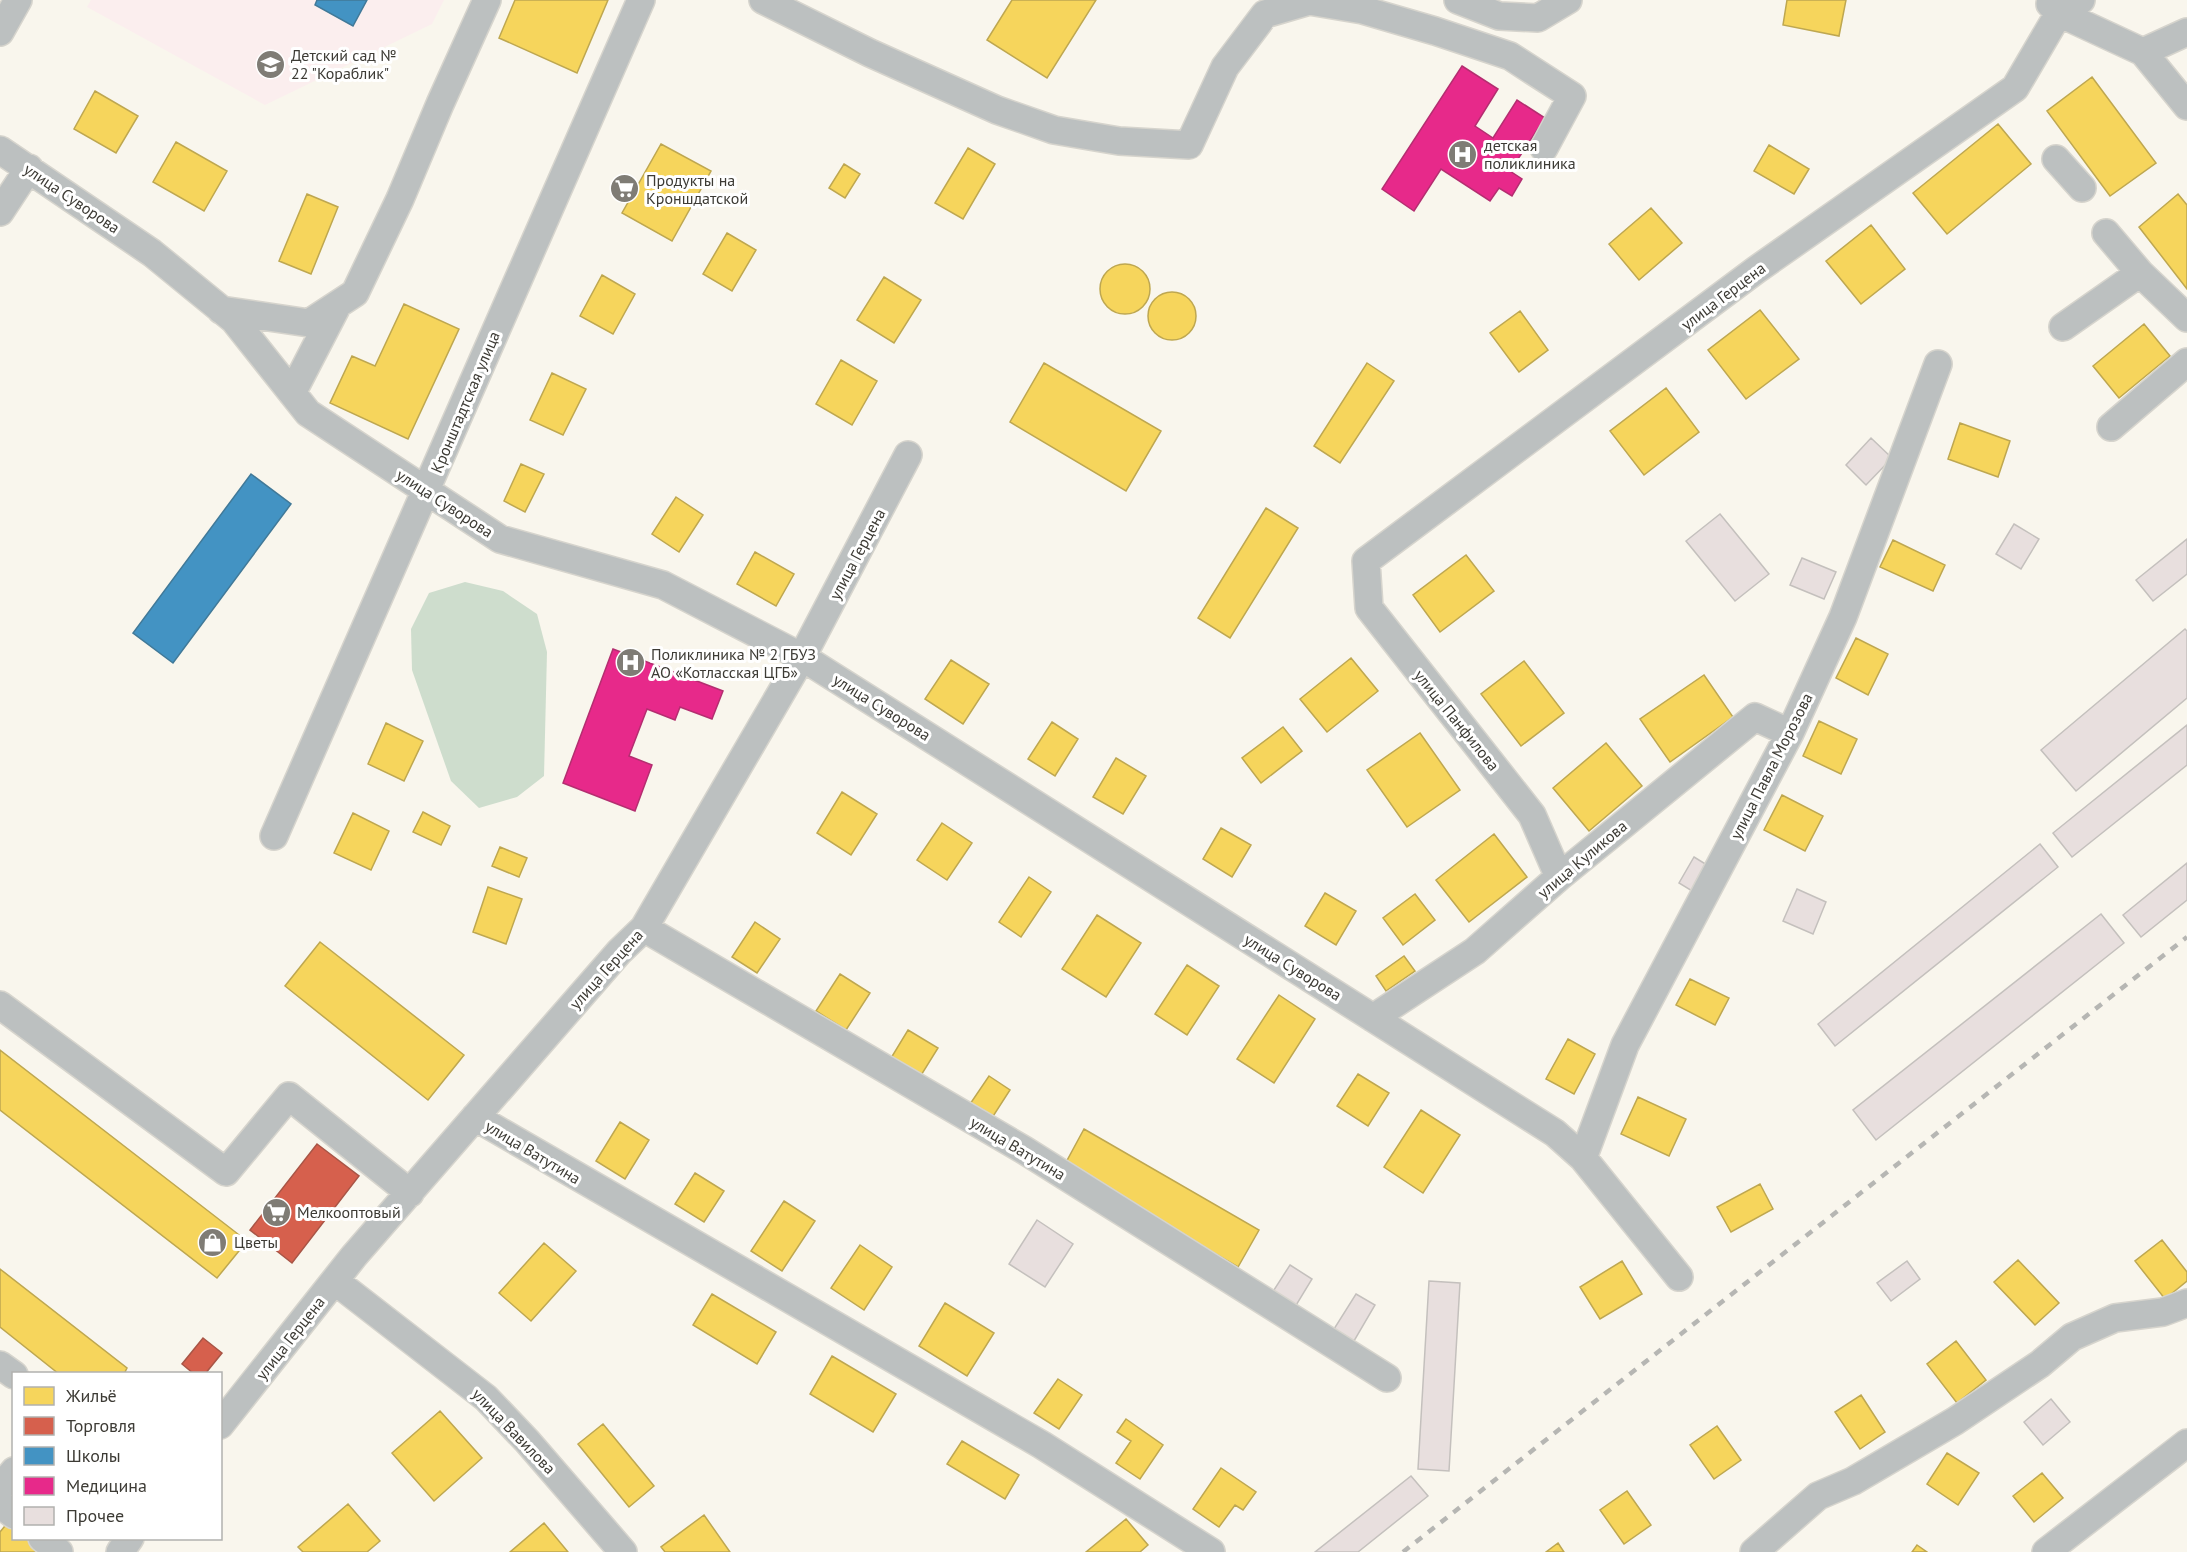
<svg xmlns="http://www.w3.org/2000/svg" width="2187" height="1552" viewBox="0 0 2187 1552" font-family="'PT Sans',sans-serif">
	<rect width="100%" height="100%" fill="#f9f6ed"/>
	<!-- education -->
	<path fill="#fbeeee" d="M 91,0 L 444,0 L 432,24 L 265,105 L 87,7 Z"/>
	<!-- forest -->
	<path fill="#ceddcd" d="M 465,582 L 503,591 L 537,614 L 547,652 L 544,776 L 517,797 L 479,808 L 451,781 L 412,670 L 411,629 L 429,593 Z"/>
	<!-- homes -->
	<path fill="#f6d55c" stroke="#bea750" stroke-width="1.5" d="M 515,0 L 608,0 L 577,73 L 499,38 Z
		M 1012,0 L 1096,0 L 1047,78 L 987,40 Z
		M 1787,0 L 1846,0 L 1839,36 L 1783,25 Z
		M 2092,77 L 2156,163 L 2110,196 L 2047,111 Z
		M 95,91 L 138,116 L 116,153 L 74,129 Z
		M 1998,124 L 2031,164 L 1947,234 L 1913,193 Z
		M 176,142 L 227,171 L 204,211 L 153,182 Z
		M 661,144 L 711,171 L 672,241 L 622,213 Z
		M 1769,145 L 1809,169 L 1794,194 L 1754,171 Z
		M 968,148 L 995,164 L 963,219 L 935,203 Z
		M 844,164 L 860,174 L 845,198 L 829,188 Z
		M 307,194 L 338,207 L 311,274 L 279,261 Z
		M 2178,194 L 2187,205 L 2187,289 L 2139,227 Z
		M 1651,208 L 1682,243 L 1639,280 L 1609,244 Z
		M 1871,225 L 1905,269 L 1861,304 L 1826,261 Z
		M 727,233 L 756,250 L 732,291 L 703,274 Z
		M1100 289a25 25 0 1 1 50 0a25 25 0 1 1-50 0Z
		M 602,275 L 635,294 L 613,334 L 580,316 Z
		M 884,277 L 921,300 L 894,343 L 857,320 Z
		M1148 316a24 24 0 1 1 48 0a24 24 0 1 1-48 0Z
		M 404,304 L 459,329 L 408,439 L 330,403 L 352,356 L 375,366 Z
		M 1760,310 L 1799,359 L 1746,399 L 1708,350 Z
		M 1520,311 L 1548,350 L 1519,372 L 1490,333 Z
		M 2144,324 L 2170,356 L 2119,398 L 2093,366 Z
		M 841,360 L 877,381 L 852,425 L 816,404 Z
		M 1044,363 L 1161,431 L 1126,491 L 1010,422 Z
		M 1367,363 L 1394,381 L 1340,463 L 1314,446 Z
		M 552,373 L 586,389 L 563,435 L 530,420 Z
		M 1666,388 L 1699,432 L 1644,475 L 1610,431 Z
		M 1960,423 L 2010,441 L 1998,477 L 1948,459 Z
		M 521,464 L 544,474 L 525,512 L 504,501 Z
		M 676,497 L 703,515 L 679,552 L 652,534 Z
		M 1266,508 L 1298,528 L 1230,638 L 1198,618 Z
		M 1893,540 L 1945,565 L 1933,591 L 1880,567 Z
		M 755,552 L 794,574 L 776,606 L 737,584 Z
		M 1466,555 L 1494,591 L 1440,632 L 1413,595 Z
		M 1856,638 L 1888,654 L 1868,695 L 1836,678 Z
		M 1351,658 L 1378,691 L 1327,732 L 1300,699 Z
		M 951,660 L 989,684 L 963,724 L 925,699 Z
		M 1524,661 L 1564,713 L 1521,746 L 1481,694 Z
		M 1704,675 L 1733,717 L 1670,762 L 1640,719 Z
		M 1819,721 L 1857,739 L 1841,774 L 1803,756 Z
		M 1052,722 L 1078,739 L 1055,776 L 1028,759 Z
		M 386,723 L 423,741 L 404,781 L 368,764 Z
		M 1283,727 L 1302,751 L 1261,783 L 1242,758 Z
		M 1420,733 L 1460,790 L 1407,827 L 1367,770 Z
		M 1606,743 L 1642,786 L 1589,831 L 1553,788 Z
		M 1116,758 L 1146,776 L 1123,814 L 1093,797 Z
		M 842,792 L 877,814 L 851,855 L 817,833 Z
		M 1782,795 L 1823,816 L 1805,851 L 1764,830 Z
		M 423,812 L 450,826 L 441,845 L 413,832 Z
		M 353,813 L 389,831 L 371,870 L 334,853 Z
		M 942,823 L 972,843 L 947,880 L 917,860 Z
		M 1221,828 L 1251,845 L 1232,877 L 1203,859 Z
		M 1494,834 L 1527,877 L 1469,922 L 1436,880 Z
		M 500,847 L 527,858 L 519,877 L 492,866 Z
		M 1029,877 L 1051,892 L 1021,937 L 999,922 Z
		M 488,887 L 522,899 L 506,944 L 473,932 Z
		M 1325,893 L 1356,911 L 1336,945 L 1305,926 Z
		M 1415,894 L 1435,920 L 1403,945 L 1383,918 Z
		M 1097,915 L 1141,943 L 1106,997 L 1062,969 Z
		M 755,922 L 780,939 L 757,973 L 732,957 Z
		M 320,942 L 464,1055 L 428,1100 L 285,986 Z
		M 1404,956 L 1415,971 L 1386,991 L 1376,976 Z
		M 1187,965 L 1219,986 L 1187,1035 L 1155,1014 Z
		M 840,974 L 870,993 L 846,1030 L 816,1011 Z
		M 1690,979 L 1729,998 L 1715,1025 L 1676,1005 Z
		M 1279,995 L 1315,1019 L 1274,1083 L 1237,1059 Z
		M 908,1030 L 938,1048 L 920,1077 L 891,1058 Z
		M 1568,1039 L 1595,1054 L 1574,1094 L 1546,1079 Z
		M 0,1050 L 247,1241 L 217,1278 L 0,1110 Z
		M 1358,1074 L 1389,1093 L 1368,1126 L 1337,1106 Z
		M 989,1076 L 1010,1090 L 990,1121 L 968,1107 Z
		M 1638,1097 L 1686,1119 L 1669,1156 L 1621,1134 Z
		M 1421,1110 L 1460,1135 L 1423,1193 L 1384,1167 Z
		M 620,1122 L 649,1140 L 625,1179 L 596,1161 Z
		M 1084,1129 L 1259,1230 L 1238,1267 L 1064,1166 Z
		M 695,1173 L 724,1191 L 704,1222 L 675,1204 Z
		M 1760,1184 L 1773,1209 L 1731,1232 L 1717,1207 Z
		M 784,1201 L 815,1221 L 782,1271 L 751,1251 Z
		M 2162,1240 L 2187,1272 L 2187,1281 L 2165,1299 L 2135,1261 Z
		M 544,1243 L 576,1271 L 531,1321 L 499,1293 Z
		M 860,1245 L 892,1267 L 864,1310 L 831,1288 Z
		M 2018,1260 L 2059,1303 L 2035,1325 L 1994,1282 Z
		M 1622,1261 L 1642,1294 L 1600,1319 L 1580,1287 Z
		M 0,1269 L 127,1368 L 124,1374 L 59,1374 L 0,1327 Z
		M 712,1294 L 776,1332 L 757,1364 L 693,1325 Z
		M 945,1303 L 994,1333 L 967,1376 L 919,1346 Z
		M 1956,1341 L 1986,1380 L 1957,1403 L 1927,1364 Z
		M 832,1356 L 896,1394 L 873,1432 L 810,1394 Z
		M 1058,1379 L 1082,1395 L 1059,1429 L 1034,1413 Z
		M 1861,1395 L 1885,1432 L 1860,1449 L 1835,1412 Z
		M 440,1411 L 482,1458 L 434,1501 L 392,1453 Z
		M 1126,1419 L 1163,1445 L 1140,1479 L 1116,1463 L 1131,1441 L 1117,1432 Z
		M 603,1424 L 654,1486 L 629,1507 L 578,1444 Z
		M 1717,1426 L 1741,1460 L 1714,1479 L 1690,1445 Z
		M 962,1441 L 1019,1475 L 1005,1499 L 947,1464 Z
		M 1947,1453 L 1979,1473 L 1958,1505 L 1927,1484 Z
		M 1221,1468 L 1256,1492 L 1243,1510 L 1235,1505 L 1219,1527 L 1193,1509 Z
		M 2042,1473 L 2063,1498 L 2034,1522 L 2013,1496 Z
		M 1627,1491 L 1651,1525 L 1624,1544 L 1600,1510 Z
		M 348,1504 L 380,1541 L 367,1552 L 303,1552 L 298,1547 Z
		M 14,1515 L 14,1538 L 54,1538 L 44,1552 L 0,1552 L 0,1532 Z
		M 704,1515 L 730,1552 L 665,1552 L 661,1547 Z
		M 1126,1519 L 1148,1545 L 1140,1552 L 1086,1552 Z
		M 544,1523 L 568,1552 L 510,1552 Z
		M 1558,1543 L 1564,1552 L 1546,1552 Z
		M 1917,1545 L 1927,1552 L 1912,1552 Z"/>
	<!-- shops -->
	<path fill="#d6604d" stroke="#a85546" stroke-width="1.5" d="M 317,1144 L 359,1176 L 292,1263 L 250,1230 Z
		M 203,1338 L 222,1353 L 205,1374 L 194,1374 L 182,1364 Z"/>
	<!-- schools -->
	<path fill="#4393c3" stroke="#417998" stroke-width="1.5" d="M 317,0 L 367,0 L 353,26 L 315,5 Z
		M 251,474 L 291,504 L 173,663 L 133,633 Z"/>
	<!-- health -->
	<path fill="#e7298a" stroke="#b42e70" stroke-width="1.5" d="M 1462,66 L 1498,89 L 1475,126 L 1493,138 L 1517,100 L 1545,118 L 1510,171 L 1522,179 L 1512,196 L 1499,188 L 1490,201 L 1441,169 L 1414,211 L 1382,189 Z
		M 613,649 L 723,691 L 712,719 L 680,707 L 675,720 L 647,709 L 629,756 L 652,765 L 635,811 L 563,783 Z"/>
	<!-- building -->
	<path fill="#e8dfde" stroke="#c4c0bd" stroke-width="1.5" d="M 1871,438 L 1892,458 L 1866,485 L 1846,465 Z
		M 1720,514 L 1769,574 L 1735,601 L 1686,541 Z
		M 2014,524 L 2039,539 L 2021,569 L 1996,554 Z
		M 2187,539 L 2187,574 L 2153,601 L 2136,580 Z
		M 1802,558 L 1836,572 L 1824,599 L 1790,585 Z
		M 2185,629 L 2187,631 L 2187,698 L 2076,791 L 2041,750 Z
		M 2187,725 L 2187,765 L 2072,857 L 2053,833 Z
		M 2040,844 L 2058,867 L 1835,1046 L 1818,1024 Z
		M 1694,857 L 1712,868 L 1697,894 L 1679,883 Z
		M 2187,863 L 2187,900 L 2141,937 L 2123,915 Z
		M 1797,889 L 1826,902 L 1813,934 L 1783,921 Z
		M 2101,914 L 2124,943 L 1876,1140 L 1853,1110 Z
		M 1037,1220 L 1073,1244 L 1045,1287 L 1009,1264 Z
		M 1907,1261 L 1920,1279 L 1891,1301 L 1877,1283 Z
		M 1290,1265 L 1312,1279 L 1295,1307 L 1272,1293 Z
		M 1429,1281 L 1460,1283 L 1449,1471 L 1418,1469 Z
		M 1356,1294 L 1375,1305 L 1354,1341 L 1334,1329 Z
		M 2051,1399 L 2070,1422 L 2043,1445 L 2024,1422 Z
		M 1411,1476 L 1428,1496 L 1358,1552 L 1315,1552 Z"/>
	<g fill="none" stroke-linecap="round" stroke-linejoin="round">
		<defs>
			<path id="minor" d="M 763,0 L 870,53 L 997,110 L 1054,130 L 1119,141 L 1189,145 L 1225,67 L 1265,14 L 1309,1 L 1363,10 L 1435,31 L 1510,56 L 1572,96 L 1544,148
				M 1458,0 L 1499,16 L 1538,18 L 1568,0
				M 2050,4 L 2059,13 L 2143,52 L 2187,106
				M 0,32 L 18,0
				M 2143,52 L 2187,32
				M 0,150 L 152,253 L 234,320 L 308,413 L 500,539 L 663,585 L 802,657 L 1555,1133 L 1583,1158 L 1679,1277
				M 2056,159 L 2082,188
				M 0,212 L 29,168
				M 2106,233 L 2140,273
				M 221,310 L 309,323 L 355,293 L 400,199 L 440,104 L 487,0
				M 2063,327 L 2140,273 L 2187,318
				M 292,393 L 337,306
				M 2111,427 L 2187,362
				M 274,836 L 641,0
				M 1559,877 L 1532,815 L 1369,608 L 1366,561 L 1756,270 L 2015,88 L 2059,13 L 2081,0
				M 644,928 L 1024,1150 L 1387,1378
				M 0,1005 L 226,1172 L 289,1096 L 410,1193
				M 1373,1018 L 1475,951 L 1559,877 L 1755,717 L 1790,733
				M 475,1117 L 1042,1445 L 1211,1552
				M 1583,1158 L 1625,1045 L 1790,733 L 1843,617 L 1938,364
				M 335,1281 L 486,1398 L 527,1441 L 623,1552
				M 0,1365 L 14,1375
				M 220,1425 L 354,1256 L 619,952 L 644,928 L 802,657 L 908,455
				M 0,1488 L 14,1471
				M 0,1504 L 14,1515
				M 42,1538 L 59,1552
				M 120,1552 L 130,1538
				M 1754,1552 L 1818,1496 L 1853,1481 L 1955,1421 L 2040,1364 L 2072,1337 L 2115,1318 L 2163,1312 L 2187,1303
				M 2046,1552 L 2187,1443"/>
		</defs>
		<!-- minor casing -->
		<use href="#minor" stroke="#d6d4cd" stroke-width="30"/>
		<!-- minor -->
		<use href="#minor" stroke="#bcc0c0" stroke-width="27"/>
		<!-- rail -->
		<path stroke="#b6b6b3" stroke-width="4.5" stroke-dasharray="8 8" stroke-linecap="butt" d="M 1403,1552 L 2187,937"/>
	</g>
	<!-- icons -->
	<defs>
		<symbol id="school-disc" viewBox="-11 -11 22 22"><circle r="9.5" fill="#7f7c75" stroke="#fff"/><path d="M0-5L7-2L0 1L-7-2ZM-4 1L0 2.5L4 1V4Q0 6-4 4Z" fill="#fff"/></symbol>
		<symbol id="hospital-disc" viewBox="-11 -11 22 22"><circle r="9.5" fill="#7f7c75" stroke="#fff"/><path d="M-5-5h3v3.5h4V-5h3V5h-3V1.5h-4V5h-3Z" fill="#fff"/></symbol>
		<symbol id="supermarket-disc" viewBox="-11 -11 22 22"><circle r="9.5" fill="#7f7c75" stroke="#fff"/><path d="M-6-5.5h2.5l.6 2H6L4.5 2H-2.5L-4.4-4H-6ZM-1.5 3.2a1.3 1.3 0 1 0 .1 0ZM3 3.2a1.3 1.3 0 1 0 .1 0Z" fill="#fff"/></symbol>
		<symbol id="shop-disc" viewBox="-11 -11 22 22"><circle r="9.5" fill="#7f7c75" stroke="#fff"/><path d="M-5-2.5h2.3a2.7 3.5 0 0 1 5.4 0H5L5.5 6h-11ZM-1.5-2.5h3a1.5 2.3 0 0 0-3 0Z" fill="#fff"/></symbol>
	</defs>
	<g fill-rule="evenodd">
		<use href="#school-disc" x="254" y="48" width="33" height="33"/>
		<use href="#hospital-disc" x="1446" y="138" width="33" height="33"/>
		<use href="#supermarket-disc" x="608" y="172" width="33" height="33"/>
		<use href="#hospital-disc" x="614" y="646" width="33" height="33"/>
		<use href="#supermarket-disc" x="260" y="1196" width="33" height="33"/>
		<use href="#shop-disc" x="196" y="1226" width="33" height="33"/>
	</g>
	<g text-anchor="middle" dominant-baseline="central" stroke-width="6" stroke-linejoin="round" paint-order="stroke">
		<!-- poi labels -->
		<g font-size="16" fill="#3d3b35" stroke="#fff" text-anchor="start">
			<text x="291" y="55">Детский сад №<tspan x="291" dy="18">22 "Кораблик"</tspan></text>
			<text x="1484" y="145">детская<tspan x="1484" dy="18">поликлиника</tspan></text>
			<text x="646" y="180">Продукты на<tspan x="646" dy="18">Кроншдатской</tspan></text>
			<text x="651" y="654">Поликлиника № 2 ГБУЗ<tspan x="651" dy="18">АО «Котласская ЦГБ»</tspan></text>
			<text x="297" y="1212">Мелкооптовый</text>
			<text x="234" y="1242">Цветы</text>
		</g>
		<!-- street labels -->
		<g font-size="16" fill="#3d3b35" stroke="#fff">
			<text transform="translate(72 198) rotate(34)">улица Суворова</text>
			<text transform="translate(1723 296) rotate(-37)">улица Герцена</text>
			<text transform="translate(465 402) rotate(-67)">Кронштадтская улица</text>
			<text transform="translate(445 503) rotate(33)">улица Суворова</text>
			<text transform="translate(857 554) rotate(-62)">улица Герцена</text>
			<text transform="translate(882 707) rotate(32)">улица Суворова</text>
			<text transform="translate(1457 720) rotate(51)">улица Панфилова</text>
			<text transform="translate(1771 766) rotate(-63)">улица Павла Морозова</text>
			<text transform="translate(1582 859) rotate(-40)">улица Куликова</text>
			<text transform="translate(1293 967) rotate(32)">улица Суворова</text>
			<text transform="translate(606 969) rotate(-48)">улица Герцена</text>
			<text transform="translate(1018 1148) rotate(31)">улица Ватутина</text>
			<text transform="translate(533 1152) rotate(31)">улица Ватутина</text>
			<text transform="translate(290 1338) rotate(-52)">улица Герцена</text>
			<text transform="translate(514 1431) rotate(46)">улица Вавилова</text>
		</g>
	</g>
	<!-- legend -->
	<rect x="12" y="1372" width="210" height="168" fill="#ffffff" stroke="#b1b1ae" stroke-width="1.5"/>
	<rect x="24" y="1387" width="30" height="18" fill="#f6d55c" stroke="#b1b1ae" stroke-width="1.5"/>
	<text x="66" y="1402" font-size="18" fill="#3d3b35">Жильё</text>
	<rect x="24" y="1417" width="30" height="18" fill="#d6604d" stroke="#b1b1ae" stroke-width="1.5"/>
	<text x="66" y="1432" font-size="18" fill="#3d3b35">Торговля</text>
	<rect x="24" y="1447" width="30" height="18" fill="#4393c3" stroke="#b1b1ae" stroke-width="1.5"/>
	<text x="66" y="1462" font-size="18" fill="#3d3b35">Школы</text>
	<rect x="24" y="1477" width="30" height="18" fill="#e7298a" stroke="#b1b1ae" stroke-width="1.5"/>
	<text x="66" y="1492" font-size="18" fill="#3d3b35">Медицина</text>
	<rect x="24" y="1507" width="30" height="18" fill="#e8dfde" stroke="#b1b1ae" stroke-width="1.5"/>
	<text x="66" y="1522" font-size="18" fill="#3d3b35">Прочее</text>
</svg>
